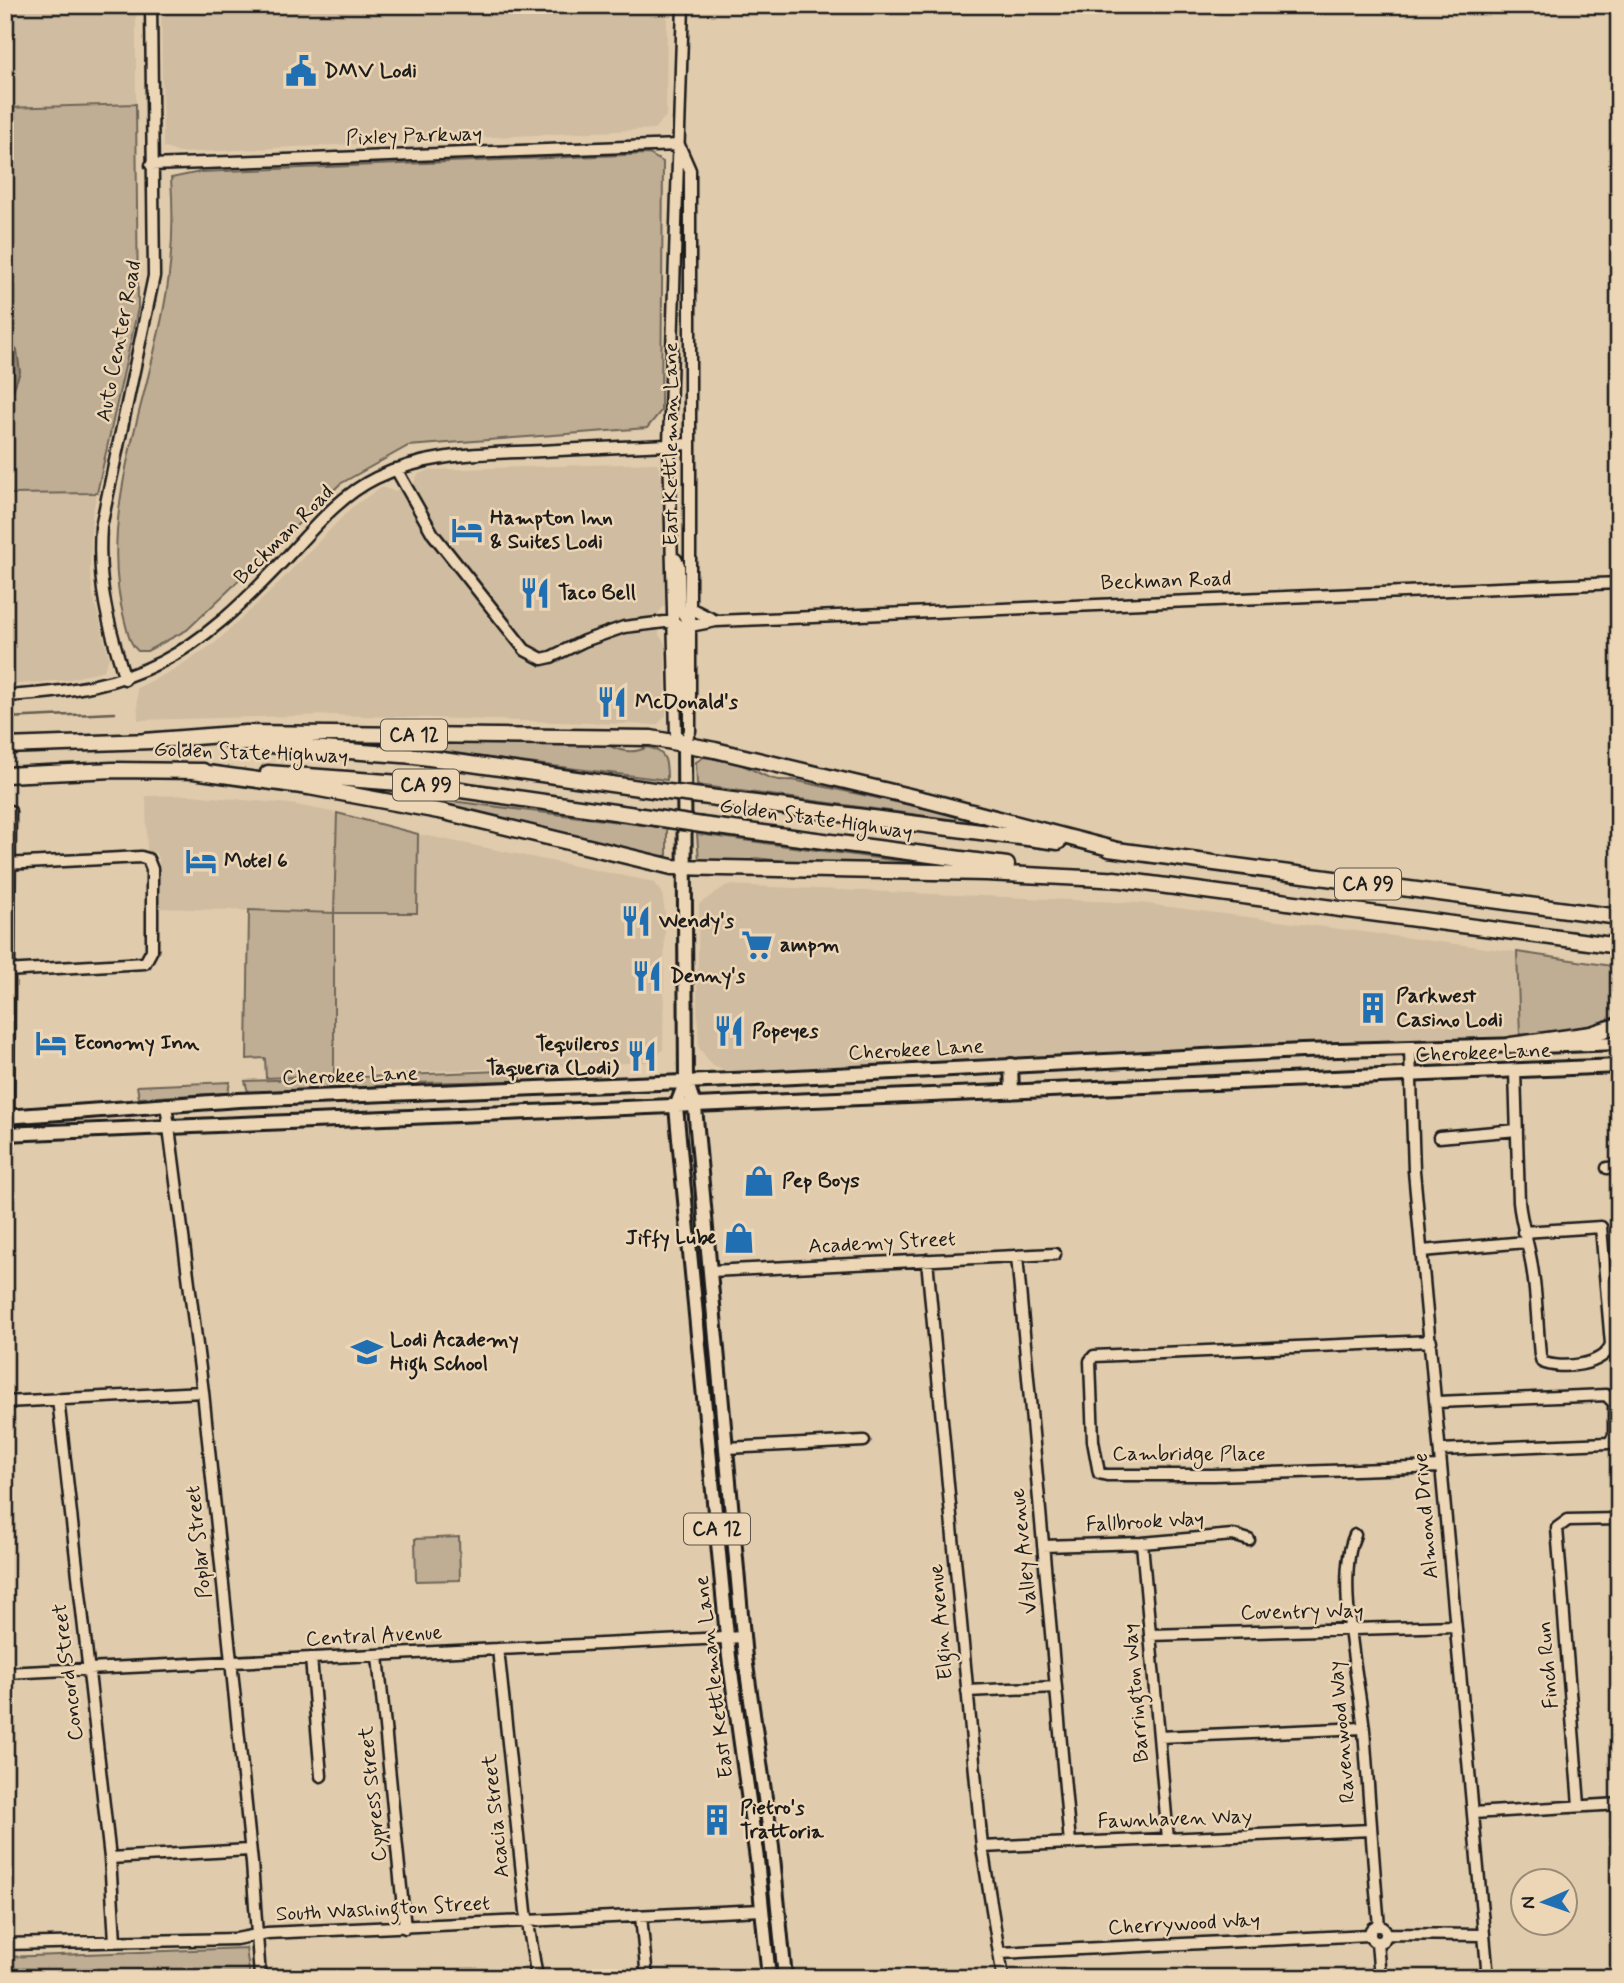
<svg xmlns="http://www.w3.org/2000/svg" width="1624" height="1983" viewBox="0 0 1624 1983" font-family="Mynerve,sans-serif">
	<rect width="100%" height="100%" fill="#e0cbac"/>
	<filter id="ink" filterUnits="userSpaceOnUse"><feTurbulence type="fractalNoise" baseFrequency=".0143" numOctaves="2"/><feDisplacementMap in="SourceGraphic" scale="14" xChannelSelector="R" yChannelSelector="G"/><feConvolveMatrix kernelMatrix="1 2 1 2 8 2 1 2 1" color-interpolation-filters="sRGB"/></filter>
	<g filter="url(#ink)">
		<!-- built -->
		<path fill="#d0bca0" d="M 5,5 L 136,5 L 136,104 L 5,108 Z
			M 161,5 L 667,5 L 666,116 L 654,129 L 179,153 L 163,147 Z
			M 657,463 L 665,486 L 665,605 L 659,612 L 659,635 L 665,643 L 666,715 L 657,725 L 333,715 L 138,720 L 137,688 L 173,670 L 215,643 L 270,592 L 351,508 L 381,487 L 394,491 L 413,485 L 418,474 L 430,470 Z
			M 97,493 L 92,516 L 90,571 L 93,595 L 109,658 L 104,670 L 67,680 L 5,685 L 5,494 Z
			M 191,795 L 290,804 L 337,813 L 334,912 L 417,913 L 418,834 L 654,882 L 662,893 L 665,913 L 663,1049 L 652,1062 L 334,1075 L 334,913 L 159,908 L 159,859 L 155,852 L 147,852 L 146,796 Z
			M 727,885 L 1139,903 L 1517,952 L 1520,1035 L 726,1071 L 713,1066 L 699,1048 L 697,1002 L 699,904 Z"/>
		<!-- green -->
		<path fill="#c0ae94" stroke="#6e6558" stroke-width="2" d="M 136,104 L 138,308 L 97,493 L 5,494 L 5,108 Z
			M 649,154 L 663,162 L 661,411 L 647,428 L 408,446 L 340,484 L 187,630 L 147,651 L 138,651 C 129,643 128,633 125,622 C 96,520 146,407 164,307 C 172,266 174,220 171,178 L 200,172 Z
			M 350,741 L 608,745 C 621,752 634,754 647,747 C 667,751 667,762 667,780 Z
			M 704,757 C 718,760 737,761 749,768 C 766,776 772,782 793,780 L 956,815 L 956,820 L 697,785 L 696,762 Z
			M 403,795 L 667,828 L 667,855 L 659,858 L 402,801 Z
			M 337,813 L 418,834 L 417,913 L 334,913 L 334,1075 L 266,1078 L 265,1058 L 247,1059 L 249,910 L 334,913 Z
			M 697,834 L 914,863 L 915,869 L 788,865 L 783,861 L 755,858 L 747,863 L 699,861 Z
			M 1517,952 L 1619,967 L 1619,1016 L 1574,1031 L 1520,1035 Z
			M 521,1070 L 521,1081 L 405,1083 L 405,1075 Z
			M 388,1076 L 387,1086 L 248,1092 L 245,1081 Z
			M 230,1082 L 228,1093 L 139,1098 L 137,1086 Z
			M 459,1537 L 460,1580 L 416,1581 L 415,1539 Z
			M 246,1948 L 250,1978 L 5,1978 L 5,1957 Z"/>
		<!-- water -->
		<path fill="#958874" stroke="#655d51" stroke-width="2" d="M 5,342 L 17,350 L 20,372 L 5,412 Z"/>
		<g fill="none" stroke-linecap="round" stroke-linejoin="round">
			<!-- stream -->
			<path stroke="#655d51" stroke-width="2.5" d="M 5,718 L 115,713"/>
			<defs>
				<path id="minor" d="M 679,145 L 690,170 L 690,731 L 684,744 L 676,734 L 669,445 L 683,5
					M 151,165 L 679,145
					M 396,469 L 433,534 L 525,650 L 542,659 L 551,657 L 584,641 L 624,627 L 673,621 L 682,628 L 683,695 L 690,705
					M 676,559 L 679,565 L 680,609 L 690,626 L 716,621 L 1619,583
					M 690,608 L 716,621
					M 125,679 C 108,624 97,584 101,527 L 154,276 L 151,5
					M 5,696 C 142,689 193,657 285,559 C 312,530 339,496 376,478 C 429,452 484,454 542,451 C 591,448 641,446 690,444
					M 5,864 L 141,857 L 148,859 L 152,869 L 152,950 L 145,963 L 5,971
					M 1410,1050 L 1414,1171 L 1488,1978
					M 1515,1071 L 1519,1202 C 1521,1224 1529,1245 1532,1267 C 1537,1296 1537,1325 1540,1355 L 1542,1362 C 1561,1370 1604,1366 1611,1344 L 1601,1227 L 1523,1232
					M 166,1104 L 203,1392 L 252,1863 L 260,1978
					M 8,1134 L 10,811
					M 1439,1137 L 1517,1130
					M 1607,1168 L 1619,1167
					M 1422,1251 L 1526,1242
					M 1017,1256 L 1070,1843
					M 927,1260 L 982,1847 L 1003,1978
					M 711,1271 L 1055,1254
					M 1431,1341 L 1094,1356 L 1090,1361 L 1093,1441 L 1099,1473 L 1107,1475 L 1214,1475 L 1441,1467
					M 58,1399 L 110,1858 L 115,1941
					M 5,1402 L 203,1392
					M 1437,1402 L 1606,1395 L 1614,1403 L 1614,1436 L 1609,1443 L 1440,1450
					M 726,1448 L 864,1441
					M 1355,1535 C 1335,1578 1359,1680 1364,1730 C 1369,1795 1373,1861 1379,1926
					M 1142,1543 L 1168,1839
					M 1043,1546 L 1142,1543 L 1233,1535 L 1249,1540
					M 1150,1635 L 1455,1626
					M 498,1649 L 526,1911 L 537,1978
					M 378,1656 L 405,1928
					M 311,1658 L 321,1776
					M 5,1673 L 744,1637
					M 967,1691 L 1056,1687
					M 1159,1737 L 1363,1728
					M 1579,1805 L 1557,1528 L 1568,1520 L 1619,1519
					M 1473,1813 L 1619,1804
					M 982,1847 L 1371,1830
					M 110,1858 L 249,1850
					M 641,1916 L 647,1978
					M1370 1934a8 8 0 1 1 16 0a8 8 0 1 1-16 0Z
					M 1386,1934 L 1483,1935
					M 1377,1942 L 1380,1978
					M 5,1944 L 236,1939 L 267,1933 L 762,1910
					M 1000,1953 L 1369,1935"/>
				<path id="major" d="M 684,744 L 686,1081 L 695,1107 L 745,1658 L 772,1847 L 785,1978
					M 1539,1046 L 1619,1043
					M 1011,1065 L 1012,1092
					M 686,1081 L 676,1107 L 729,1657 L 757,1859 L 769,1978
					M 5,1117 L 239,1100 L 756,1079 L 1302,1051 L 1520,1045
					M 5,1134 L 1619,1066"/>
				<path id="highway" d="M 144,741 L 246,733 L 651,738 L 715,750 L 926,800 L 1117,850
					M 231,742 L 415,756 L 660,791
					M 5,746 L 151,741
					M 193,771 L 309,787 L 444,812 L 672,867 L 986,873 L 1123,880
					M 268,773 L 426,785 L 656,818
					M 5,775 L 113,770 L 203,771
					M 701,796 L 1058,842
					M 702,825 L 1007,865
					M 1109,849 L 1619,917
					M 1114,879 L 1619,946
					M 1511,1045 L 1591,1034 L 1619,1025"/>
			</defs>
			<!-- minor casing -->
			<use href="#minor" stroke="#1c1c1c" stroke-width="15"/>
			<!-- major casing -->
			<use href="#major" stroke="#1c1c1c" stroke-width="18"/>
			<!-- highway casing -->
			<use href="#highway" stroke="#1c1c1c" stroke-width="19"/>
			<!-- minor -->
			<use href="#minor" stroke="#edd6b5" stroke-width="10"/>
			<!-- major -->
			<use href="#major" stroke="#edd6b5" stroke-width="12"/>
			<!-- highway -->
			<use href="#highway" stroke="#edd6b5" stroke-width="14"/>
			<defs>
				<path id="highway-bridge" d="M 660,791 L 701,796
					M 656,818 L 702,825"/>
			</defs>
			<!-- highway-bridge casing -->
			<use href="#highway-bridge" stroke="#1c1c1c" stroke-width="19" stroke-linecap="butt"/>
			<!-- highway-bridge -->
			<use href="#highway-bridge" stroke="#edd6b5" stroke-width="14"/>
		</g>
	</g>
	<!-- icons -->
	<defs>
		<symbol id="civic-bare" viewBox="-9 -9 18 18"><path d="M-.6-6.5H3V-4.5H.6V-3L4-1V1h2V6H-6V1h2V-1L-.6-3ZM-1.2 2.5V6h2.4V2.5Z" fill="#1f6fb2" stroke="#edd6b5" stroke-width="2.5" paint-order="stroke"/></symbol>
		<symbol id="hotel-bare" viewBox="-9 -9 18 18"><path d="M-6-4.5h1.5V1H6V5H4.5V3h-9V5H-6ZM-4 0a1.8 1.8 0 1 1 3.6 0ZM.5 0V-2.5h3Q6-2.5 6 0Z" fill="#1f6fb2" stroke="#edd6b5" stroke-width="2.5" paint-order="stroke"/></symbol>
		<symbol id="restaurant-bare" viewBox="-9 -9 18 18"><path d="M-5-6h1v4h1v-4h1v4h1v-4h1v5L-1.5 .5V6h-2V.5L-5-1ZM5-6V6H3V1.5H1.5Q1.5-4 5-6Z" fill="#1f6fb2" stroke="#edd6b5" stroke-width="2.5" paint-order="stroke"/></symbol>
		<symbol id="supermarket-bare" viewBox="-9 -9 18 18"><path d="M-6-5.5h2.5l.6 2H6L4.5 2H-2.5L-4.4-4H-6ZM-1.5 3.2a1.3 1.3 0 1 0 .1 0ZM3 3.2a1.3 1.3 0 1 0 .1 0Z" fill="#1f6fb2" stroke="#edd6b5" stroke-width="2.5" paint-order="stroke"/></symbol>
		<symbol id="building-bare" viewBox="-9 -9 18 18"><path d="M-4-6H4V6H1V3H-1V6H-4ZM-2.5-4.3h1.7v1.8h-1.7ZM.8-4.3h1.7v1.8H.8ZM-2.5-1h1.7V.8h-1.7ZM.8-1h1.7V.8H.8Z" fill="#1f6fb2" stroke="#edd6b5" stroke-width="2.5" paint-order="stroke"/></symbol>
		<symbol id="shop-bare" viewBox="-9 -9 18 18"><path d="M-5-2.5h2.3a2.7 3.5 0 0 1 5.4 0H5L5.5 6h-11ZM-1.5-2.5h3a1.5 2.3 0 0 0-3 0Z" fill="#1f6fb2" stroke="#edd6b5" stroke-width="2.5" paint-order="stroke"/></symbol>
		<symbol id="school-bare" viewBox="-9 -9 18 18"><path d="M0-5L7-2L0 1L-7-2ZM-4 1L0 2.5L4 1V4Q0 6-4 4Z" fill="#1f6fb2" stroke="#edd6b5" stroke-width="2.5" paint-order="stroke"/></symbol>
	</defs>
	<g fill-rule="evenodd">
		<use href="#civic-bare" x="279" y="49" width="44" height="44"/>
		<use href="#hotel-bare" x="445" y="508" width="44" height="44"/>
		<use href="#restaurant-bare" x="513" y="571" width="44" height="44"/>
		<use href="#restaurant-bare" x="590" y="680" width="44" height="44"/>
		<use href="#hotel-bare" x="179" y="839" width="44" height="44"/>
		<use href="#restaurant-bare" x="614" y="899" width="44" height="44"/>
		<use href="#supermarket-bare" x="735" y="923" width="44" height="44"/>
		<use href="#restaurant-bare" x="625" y="954" width="44" height="44"/>
		<use href="#building-bare" x="1351" y="986" width="44" height="44"/>
		<use href="#restaurant-bare" x="707" y="1009" width="44" height="44"/>
		<use href="#hotel-bare" x="29" y="1021" width="44" height="44"/>
		<use href="#restaurant-bare" x="620" y="1034" width="44" height="44"/>
		<use href="#shop-bare" x="737" y="1159" width="44" height="44"/>
		<use href="#shop-bare" x="717" y="1216" width="44" height="44"/>
		<use href="#school-bare" x="345" y="1330" width="44" height="44"/>
		<use href="#building-bare" x="695" y="1798" width="44" height="44"/>
	</g>
	<g text-anchor="middle" dominant-baseline="central" stroke-width="5" stroke-linejoin="round" paint-order="stroke">
		<!-- shield labels -->
		<g fill="#edd6b5" stroke="#5b544a" stroke-width="2">
			<rect x="381" y="719.5" width="66" height="31" rx="5"/>
			<rect x="393" y="769.5" width="66" height="31" rx="5"/>
			<rect x="1335" y="868.5" width="66" height="31" rx="5"/>
			<rect x="684" y="1513.5" width="66" height="31" rx="5"/>
		</g>
		<g font-size="19" font-weight="bold" fill="#1c1c1c">
			<text x="414" y="735">CA 12</text>
			<text x="426" y="785">CA 99</text>
			<text x="1368" y="884">CA 99</text>
			<text x="717" y="1529">CA 12</text>
		</g>
		<!-- poi labels -->
		<g font-size="21" font-weight="bold" fill="#1c1c1c" stroke="#edd6b5" text-anchor="start">
			<text x="324" y="71">DMV Lodi</text>
			<text x="490" y="518">Hampton Inn<tspan x="490" dy="24">&amp; Suites Lodi</tspan></text>
			<text x="558" y="593">Taco Bell</text>
			<text x="635" y="702">McDonald's</text>
			<text x="224" y="861">Motel 6</text>
			<text x="659" y="921">Wendy's</text>
			<text x="780" y="945">ampm</text>
			<text x="670" y="976">Denny's</text>
			<text x="1396" y="996">Parkwest<tspan x="1396" dy="24">Casino Lodi</tspan></text>
			<text x="752" y="1031">Popeyes</text>
			<text x="74" y="1043">Economy Inn</text>
			<text x="619" y="1044" text-anchor="end">Tequileros<tspan x="619" dy="24">Taqueria (Lodi)</tspan></text>
			<text x="782" y="1181">Pep Boys</text>
			<text x="716" y="1238" text-anchor="end">Jiffy Lube</text>
			<text x="390" y="1340">Lodi Academy<tspan x="390" dy="24">High School</tspan></text>
			<text x="740" y="1808">Pietro's<tspan x="740" dy="24">Trattoria</tspan></text>
		</g>
		<!-- street labels -->
		<g font-size="21" fill="#1c1c1c" stroke="#edd6b5">
			<text transform="translate(414 136) rotate(-2)">Pixley Parkway</text>
			<text transform="translate(119 341) rotate(-79)">Auto Center Road</text>
			<text transform="translate(671 444) rotate(-90)">East Kettleman Lane</text>
			<text transform="translate(284 535) rotate(-45)">Beckman Road</text>
			<text transform="translate(1166 581) rotate(-2)">Beckman Road</text>
			<text transform="translate(251 753) rotate(2)">Golden State Highway</text>
			<text transform="translate(816 819) rotate(8)">Golden State Highway</text>
			<text transform="translate(916 1050) rotate(-3)">Cherokee Lane</text>
			<text transform="translate(1483 1053) rotate(-2)">Cherokee Lane</text>
			<text transform="translate(350 1076) rotate(-2)">Cherokee Lane</text>
			<text transform="translate(882 1243) rotate(-3)">Academy Street</text>
			<text x="1189" y="1454">Cambridge Place</text>
			<text transform="translate(1426 1516) rotate(-95)">Almond Drive</text>
			<text transform="translate(1145 1522) rotate(-3)">Fallbrook Way</text>
			<text transform="translate(199 1542) rotate(-96)">Poplar Street</text>
			<text transform="translate(1024 1551) rotate(-96)">Valley Avenue</text>
			<text transform="translate(1302 1612) rotate(-1)">Coventry Way</text>
			<text transform="translate(941 1622) rotate(-95)">Elgin Avenue</text>
			<text transform="translate(374 1636) rotate(-3)">Central Avenue</text>
			<text transform="translate(1548 1665) rotate(-95)">Finch Run</text>
			<text transform="translate(68 1672) rotate(-97)">Concord Street</text>
			<text transform="translate(714 1677) rotate(-97)">East Kettleman Lane</text>
			<text transform="translate(1136 1693) rotate(-95)">Barrington Way</text>
			<text transform="translate(1342 1732) rotate(-95)">Ravenwood Way</text>
			<text transform="translate(373 1794) rotate(-96)">Cypress Street</text>
			<text transform="translate(496 1816) rotate(-96)">Acacia Street</text>
			<text transform="translate(1175 1819) rotate(-2)">Fawnhaven Way</text>
			<text transform="translate(383 1909) rotate(-3)">South Washington Street</text>
			<text transform="translate(1184 1924) rotate(-3)">Cherrywood Way</text>
		</g>
	</g>
	<!-- margin -->
	<rect width="1624" height="1983" fill="none" stroke="#edd6b5" stroke-width="28"/>
	<rect x="14" y="14" width="1596" height="1955" fill="none" stroke="#1c1c1c" stroke-width="2.5" filter="url(#ink)"/>
	<!-- north arrow -->
	<g transform="translate(1544 1902) rotate(268)"><circle r="33" fill="#edd6b5" stroke="#998c78" stroke-width="2"/>
	<path d="M0-5L12 26L0 18L-12 26Z" fill="#1f6fb2"/>
	<text y="-10" font-size="19" font-weight="bold" text-anchor="middle" fill="#1c1c1c">N</text>
	</g>
</svg>
